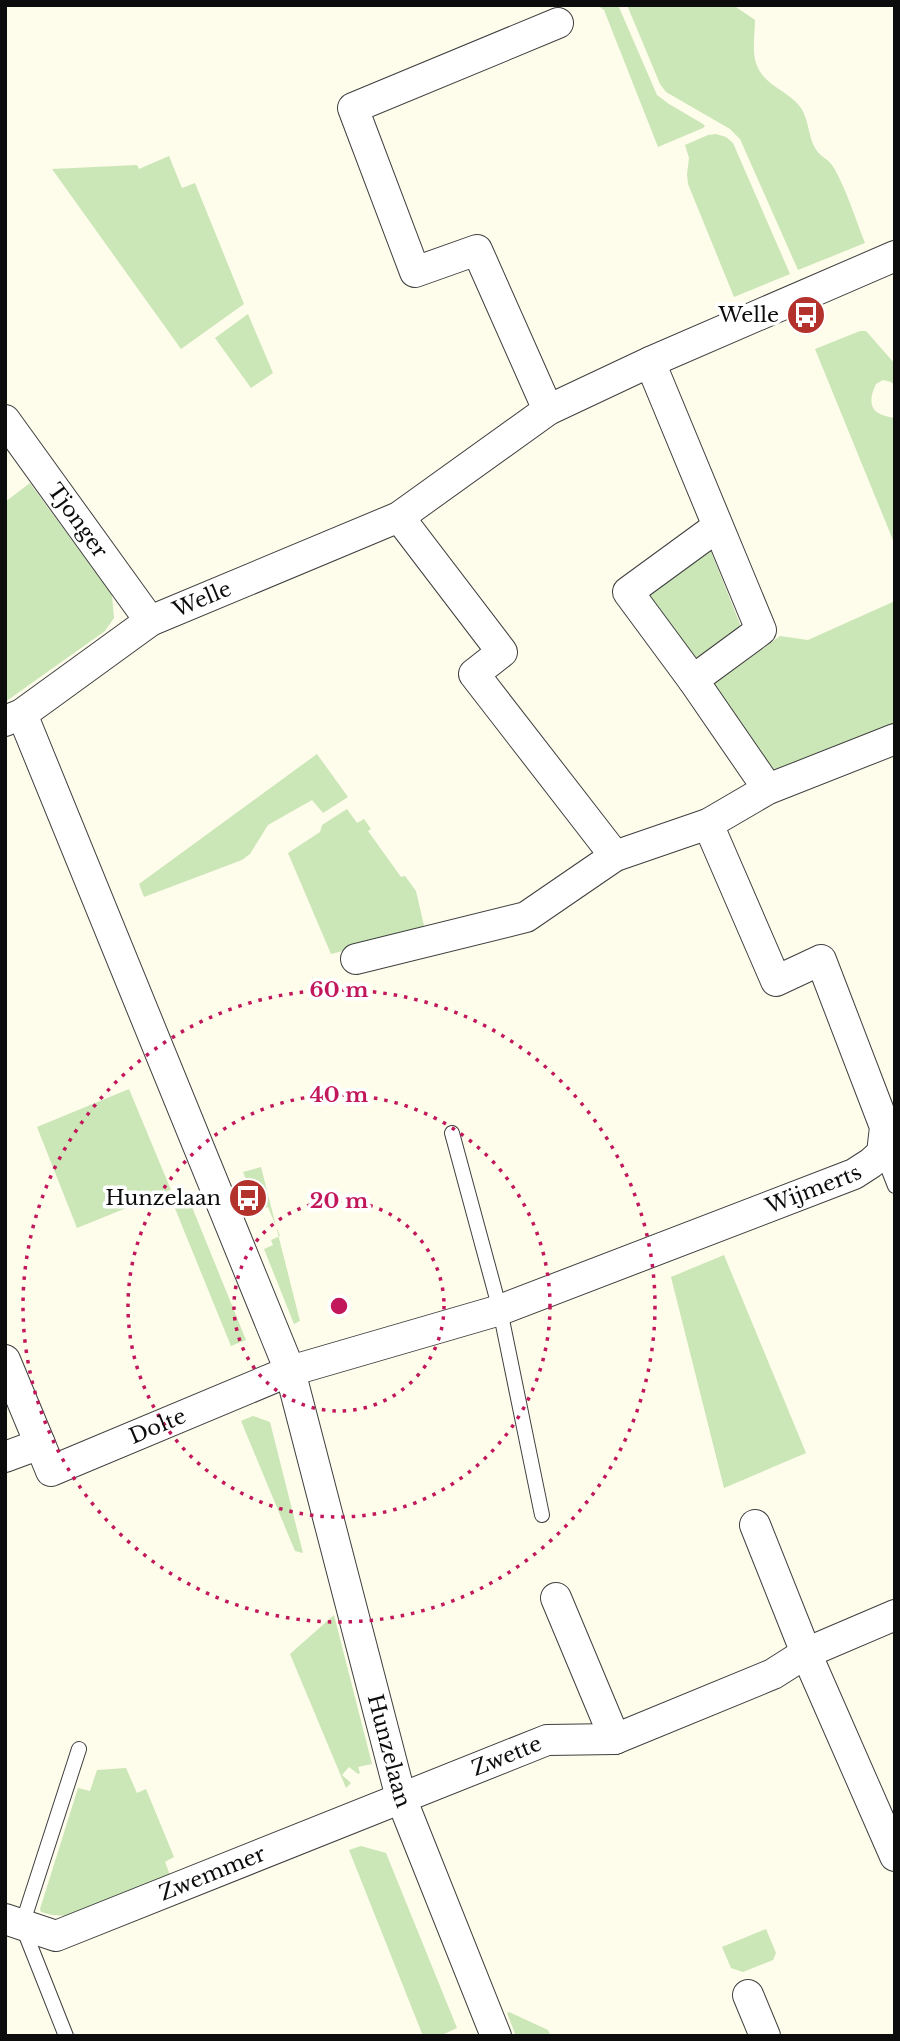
<svg xmlns="http://www.w3.org/2000/svg" width="900" height="2041" viewBox="0 0 900 2041" font-family="'Libre Baskerville',serif">
	<rect width="100%" height="100%" fill="#fefceb"/>
	<!-- green -->
	<path fill="#cbe6b7" d="M 597,5 L 618,5 L 657,95 L 669,104 L 703,124 L 705,126 L 703,128 L 658,147 L 604,10 Z
		M 627,5 L 733,5 L 755,20 C 755,34 751,55 758,68 C 767,87 789,91 801,108 C 809,120 808,136 815,148 C 820,157 829,159 834,168 C 847,191 855,218 865,243 L 798,270 L 740,139 L 730,129 L 666,92 L 660,84 Z
		M 716,134 L 726,137 L 733,143 L 790,274 L 734,297 L 688,184 L 687,174 L 689,158 L 685,145 L 708,135 Z
		M 169,156 L 182,188 L 195,183 L 244,304 L 181,349 L 52,169 L 137,165 L 139,169 Z
		M 248,314 L 273,373 L 251,388 L 215,338 Z
		M 860,331 L 866,331 L 895,364 L 895,386 L 891,382 L 883,380 L 876,384 C 866,405 872,415 895,418 L 895,545 L 815,349 Z
		M 30,483 L 112,595 L 114,618 L 105,631 L 5,702 L 5,502 Z
		M 710,549 L 740,624 L 739,631 L 695,669 L 643,598 Z
		M 895,601 L 895,726 L 777,774 L 711,686 L 780,636 L 808,640 Z
		M 317,754 L 348,797 L 323,813 L 312,800 L 268,825 L 250,854 L 242,860 L 144,897 L 139,884 Z
		M 347,809 L 357,823 L 364,819 L 371,829 L 368,831 L 401,877 L 405,876 L 416,891 L 425,930 L 331,954 L 288,853 L 320,832 L 322,825 Z
		M 129,1089 L 171,1190 L 77,1228 L 37,1127 Z
		M 261,1167 L 300,1321 L 294,1324 L 264,1249 L 273,1245 L 271,1240 L 280,1236 L 268,1207 L 259,1211 L 243,1172 Z
		M 185,1202 L 188,1209 L 192,1207 L 246,1340 L 231,1346 L 174,1206 Z
		M 724,1255 L 806,1453 L 724,1488 L 671,1277 Z
		M 253,1416 L 270,1422 L 303,1553 L 295,1551 L 241,1421 Z
		M 334,1615 L 372,1764 L 358,1767 L 360,1773 L 358,1774 L 349,1767 L 342,1775 L 351,1783 L 346,1788 L 290,1654 Z
		M 126,1768 L 137,1793 L 146,1789 L 174,1857 L 165,1862 L 170,1875 L 68,1916 L 52,1915 L 41,1912 L 40,1909 L 78,1788 L 90,1791 L 97,1770 Z
		M 361,1846 L 386,1853 L 457,2028 L 440,2036 L 423,2036 L 349,1850 Z
		M 766,1929 L 776,1953 L 773,1960 L 743,1972 L 731,1968 L 722,1947 Z
		M 509,2012 L 548,2030 L 551,2036 L 516,2036 L 507,2013 Z"/>
	<g fill="none" stroke-linecap="round" stroke-linejoin="round">
		<defs>
			<path id="lane" d="M 452,1133 L 500,1310 L 542,1515
				M 882,1153 L 895,1186
				M 66,2036 L 22,1925 L 79,1749"/>
			<g id="street">
				<path d="M 650,362 L 761,630 L 693,680"/>
				<path d="M 548,410 L 477,250 L 415,272 L 353,108 L 558,23"/>
				<path id="s1" d="M 5,420 L 150,621"/>
				<path d="M 399,517 L 502,652 L 474,674 L 615,856"/>
				<path d="M 717,527 L 628,592 L 693,680 L 768,789"/>
				<path id="s2" d="M 22,714 L 290,1371 L 401,1798 L 496,2036"/>
				<path id="s3" d="M 5,721 L 22,714 L 150,621 L 399,517 L 548,410 L 650,362 L 895,256"/>
				<path d="M 356,959 L 526,917 L 615,856 L 708,824 L 768,789 L 895,739"/>
				<path d="M 5,1360 L 40,1444"/>
				<path id="s4" d="M 5,1457 L 40,1444 L 51,1471 L 290,1371 L 500,1310 L 854,1174 L 871,1163 L 882,1153 L 885,1127 L 821,960 L 776,981 L 708,824"/>
				<path d="M 755,1525 L 806,1653 L 895,1856"/>
				<path d="M 556,1598 L 615,1739"/>
				<path id="s5" d="M 5,1919 L 56,1936 L 547,1740 L 615,1739 L 773,1674 L 806,1653 L 895,1615"/>
				<path d="M 748,1995 L 765,2036"/>
			</g>
		</defs>
		<!-- lane casing -->
		<use href="#lane" stroke="#3f3f3f" stroke-width="16"/>
		<!-- street casing -->
		<use href="#street" stroke="#3f3f3f" stroke-width="32"/>
		<!-- lane -->
		<use href="#lane" stroke="#fff" stroke-width="14"/>
		<!-- street -->
		<use href="#street" stroke="#fff" stroke-width="30"/>
	</g>
	<!-- distance rings -->
	<g fill="none" stroke="#c2185b" stroke-width="3.5" stroke-dasharray="3.5 7">
		<circle cx="339" cy="1306" r="105"/>
		<circle cx="339" cy="1306" r="211"/>
		<circle cx="339" cy="1306" r="316"/>
	</g>
	<!-- icons -->
	<defs>
		<symbol id="bus-disc" viewBox="-11 -11 22 22"><circle r="9.5" fill="#b3322c" stroke="#fff"/><path d="M-5-6H5V4H4V6H2V4H-2V6H-4V4H-5ZM-3.5-4V0h7V-4ZM-3.5 1.2v1.5H-2V1.2ZM2 1.2v1.5H3.5V1.2Z" fill="#fff"/></symbol>
	</defs>
	<g fill-rule="evenodd">
		<use href="#bus-disc" x="784" y="293" width="44" height="44"/>
		<use href="#bus-disc" x="226" y="1176" width="44" height="44"/>
	</g>
	<g text-anchor="middle" dominant-baseline="central" stroke-width="7" stroke-linejoin="round" paint-order="stroke">
		<!-- poi labels -->
		<g font-size="21" fill="#0c0c0c" stroke="#fff" text-anchor="end">
			<text x="779" y="315">Welle</text>
			<text x="221" y="1198">Hunzelaan</text>
		</g>
		<!-- street labels -->
		<g font-size="21" fill="#0c0c0c" stroke="#fff">
			<text stroke="none"><textPath href="#s1" startOffset="124">Tjonger</textPath></text>
			<text stroke="none"><textPath href="#s3" startOffset="233">Welle</textPath></text>
			<text stroke="none"><textPath href="#s4" startOffset="880">Wijmerts</textPath></text>
			<text stroke="none"><textPath href="#s4" startOffset="182">Dolte</textPath></text>
			<text stroke="none"><textPath href="#s2" startOffset="1102">Hunzelaan</textPath></text>
			<text stroke="none"><textPath href="#s5" startOffset="539">Zwette</textPath></text>
			<text stroke="none"><textPath href="#s5" startOffset="222">Zwemmer</textPath></text>
		</g>
	</g>
	<circle cx="339" cy="1306" r="10" fill="#c2185b" stroke="#fff" stroke-width="3.5"/>
	<g font-size="21" text-anchor="middle" font-weight="bold" fill="#c2185b" stroke="#fff" stroke-width="7" stroke-linejoin="round" paint-order="stroke">
		<text x="339" y="997">60 m</text>
		<text x="339" y="1102">40 m</text>
		<text x="339" y="1208">20 m</text>
	</g>
	<!-- border -->
	<rect width="900" height="2041" fill="none" stroke="#0c0c0c" stroke-width="14"/>
</svg>
